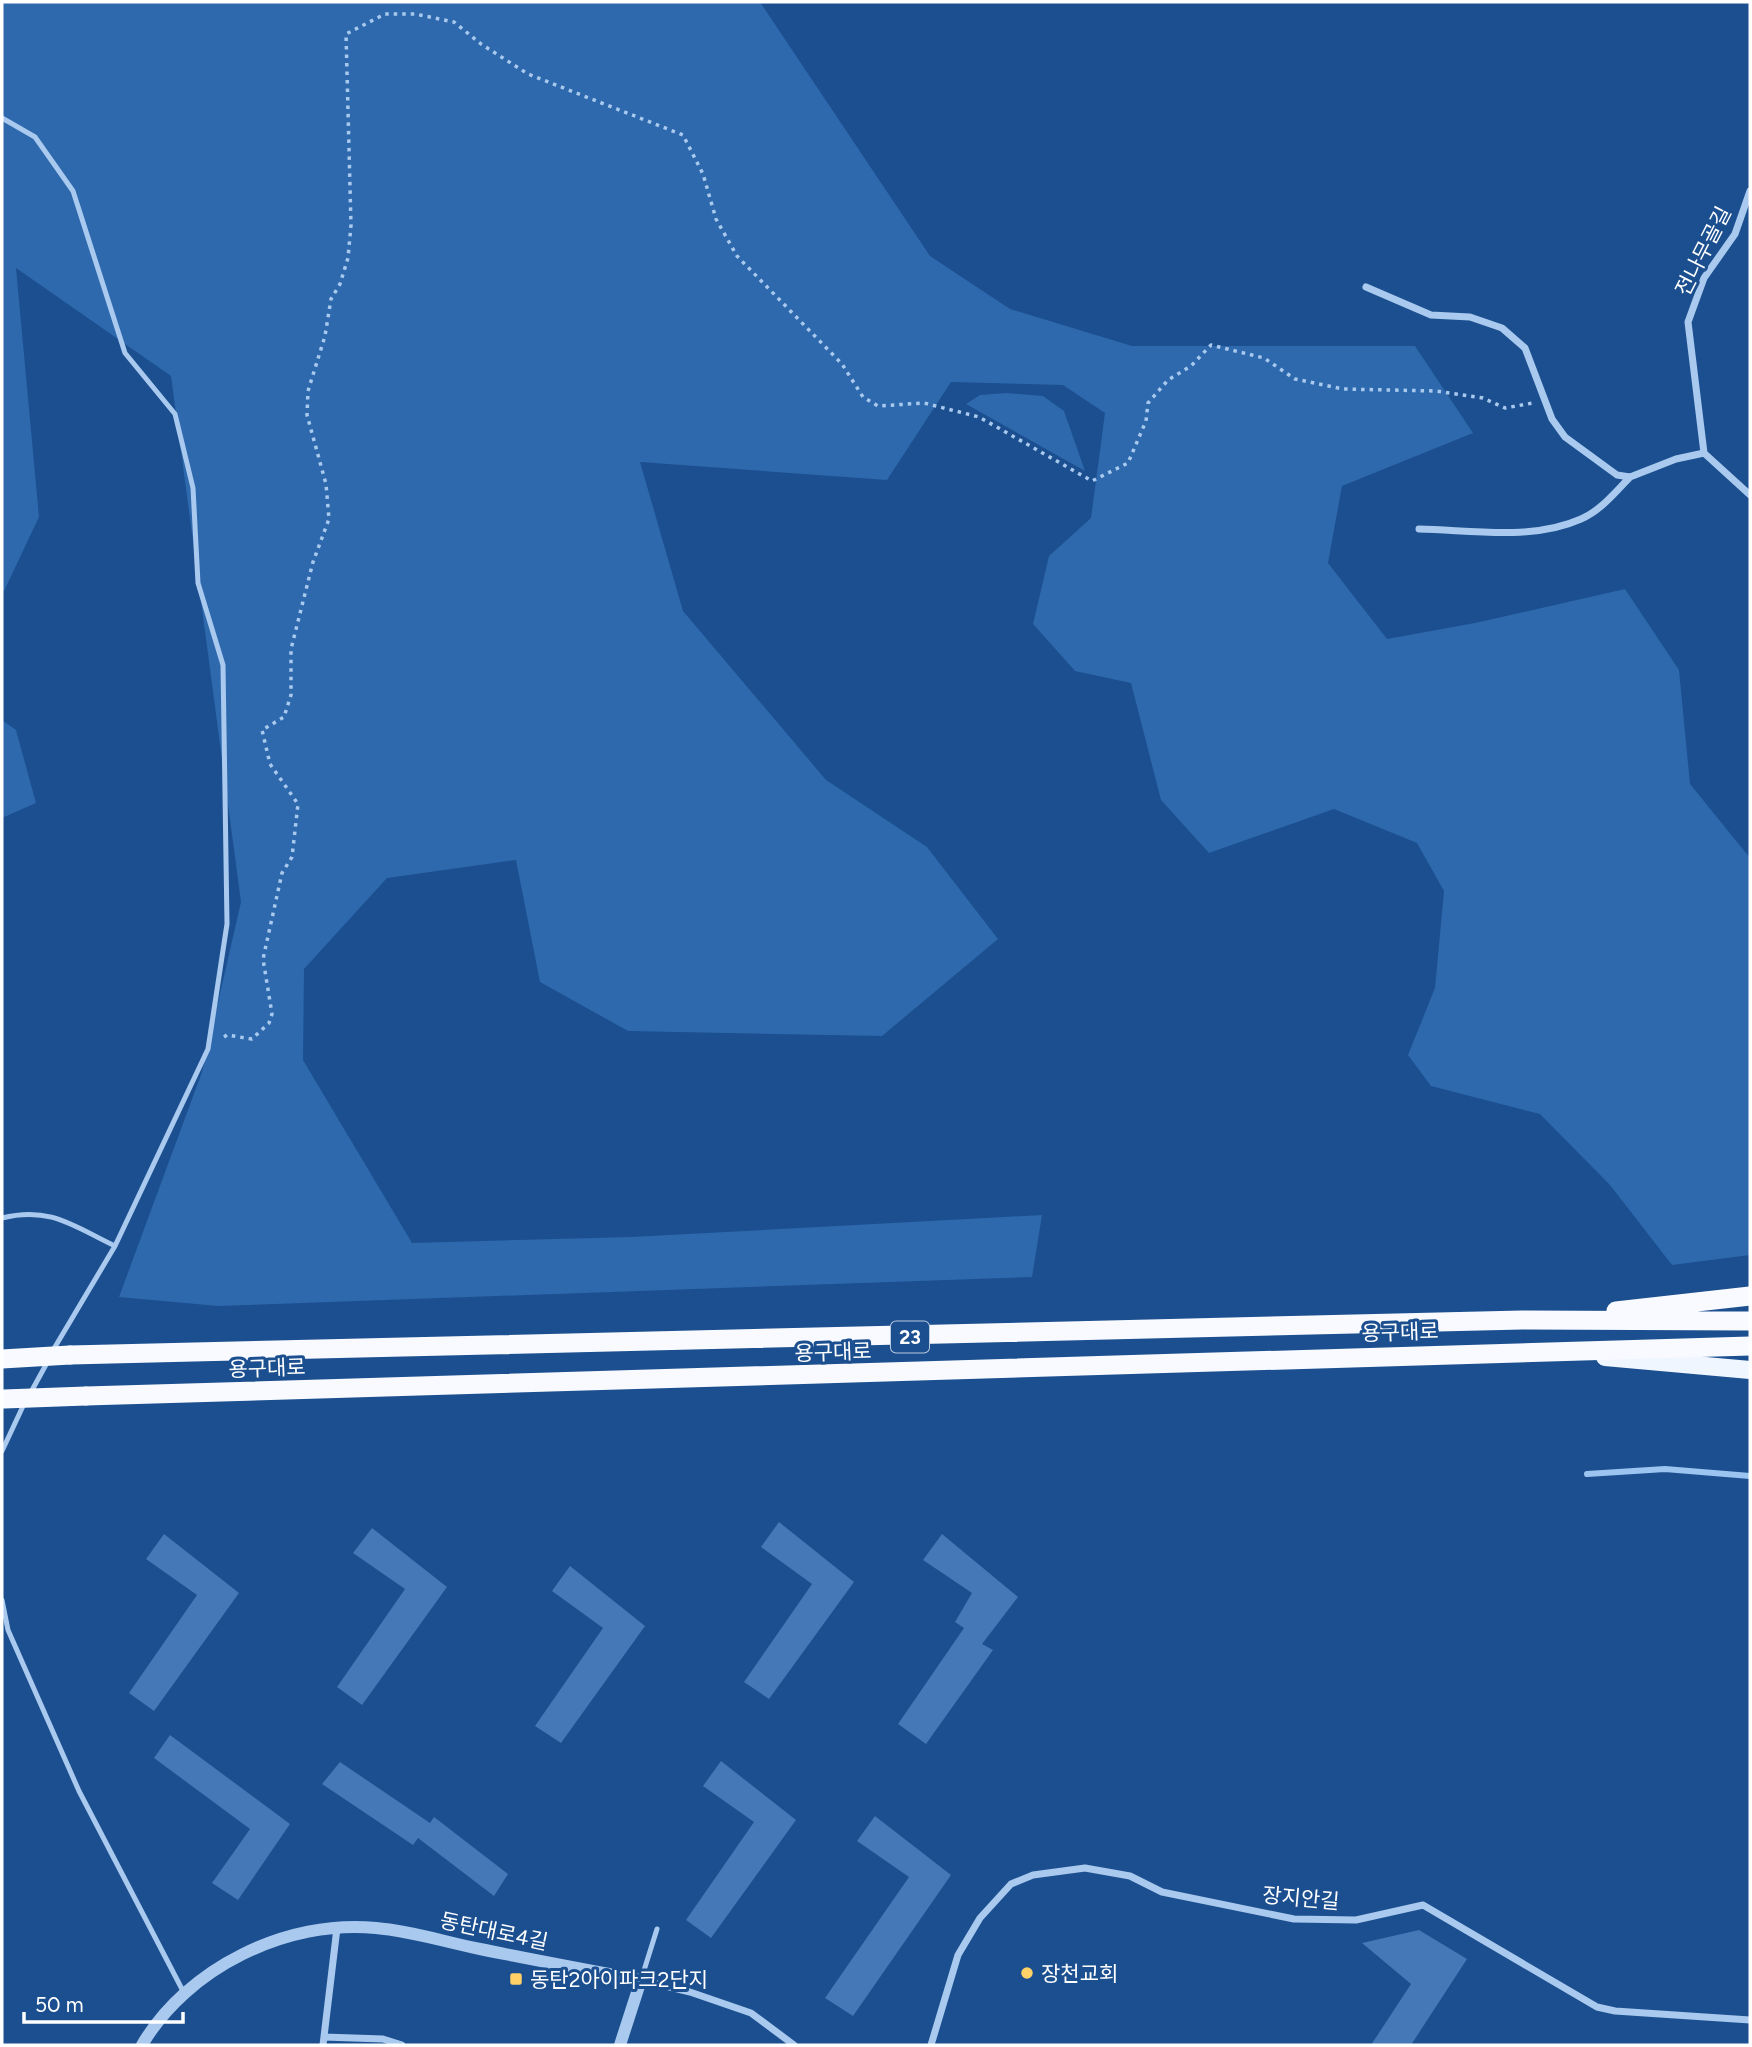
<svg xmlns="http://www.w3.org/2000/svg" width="1752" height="2047" viewBox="0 0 1752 2047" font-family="Figtree,'Noto Sans KR',sans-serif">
	<rect width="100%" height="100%" fill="#1b4f8f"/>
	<!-- green -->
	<path fill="#2e69ad" d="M 2,2 L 760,2 L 930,256 L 1010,309 L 1132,346 L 1415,346 L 1473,433 L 1342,486 L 1328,563 L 1387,639 L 1475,623 L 1625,589 L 1679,670 L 1690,784 L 1750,858 L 1750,1255 L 1672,1265 L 1610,1185 L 1540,1114 L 1431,1086 L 1408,1055 L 1435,988 L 1444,891 L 1417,843 L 1334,809 L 1209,853 L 1161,800 L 1131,683 L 1075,671 L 1033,624 L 1049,556 L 1091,518 L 1105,413 L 1063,385 L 951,382 L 887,480 L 640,462 L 683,611 L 826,780 L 927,847 L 998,939 L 882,1036 L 628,1031 L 540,982 L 516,860 L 387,878 L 304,969 L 303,1060 L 412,1243 L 631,1237 L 1042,1215 L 1032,1277 L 218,1306 L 119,1297 L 202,1072 L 241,902 L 171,376 L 16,268 L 39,517 L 4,591 L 2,590 Z
		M 1006,393 L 1043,396 L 1064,411 L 1085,471 L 966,404 L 980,395 Z
		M 2,720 L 16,730 L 36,803 L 2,818 Z"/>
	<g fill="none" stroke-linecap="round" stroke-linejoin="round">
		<!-- stream -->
		<path stroke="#9cc4f0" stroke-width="6" d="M 1587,1474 L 1665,1469 L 1750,1476"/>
	</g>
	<!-- building -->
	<path fill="#4478b7" d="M 779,1522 L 854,1582 L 769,1699 L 744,1682 L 812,1584 L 761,1547 Z
		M 372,1528 L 447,1587 L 362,1705 L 337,1687 L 405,1589 L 353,1553 Z
		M 164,1534 L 239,1593 L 154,1711 L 129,1693 L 197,1595 L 146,1559 Z
		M 942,1534 L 1018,1597 L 982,1644 L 993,1650 L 926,1744 L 898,1724 L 964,1628 L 955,1622 L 972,1593 L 923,1560 Z
		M 570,1566 L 645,1626 L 561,1743 L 535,1726 L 603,1628 L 552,1591 Z
		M 170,1735 L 290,1824 L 238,1900 L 212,1883 L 250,1829 L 154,1758 Z
		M 721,1761 L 796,1820 L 711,1938 L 686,1920 L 754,1822 L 703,1786 Z
		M 340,1762 L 430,1823 L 434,1817 L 508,1874 L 494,1896 L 418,1838 L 413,1845 L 322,1784 Z
		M 875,1816 L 951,1875 L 853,2016 L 825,1998 L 909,1877 L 857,1841 Z
		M 1419,1930 L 1467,1959 L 1411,2045 L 1371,2045 L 1411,1984 L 1362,1943 Z"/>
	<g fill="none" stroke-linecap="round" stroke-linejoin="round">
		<!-- path -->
		<path stroke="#a9c9ee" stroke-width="3.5" stroke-dasharray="3.5 5" stroke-linecap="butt" d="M 224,1037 L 227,1035 L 252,1039 L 269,1023 L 272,1014 L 263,959 L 282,873 L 292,857 L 298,804 L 270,764 L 262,730 L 284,717 L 291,695 L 291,649 L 313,562 L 329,519 L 326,484 L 307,415 L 308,391 L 325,336 L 331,299 L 340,284 L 348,258 L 351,225 L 346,34 L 385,14 L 415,14 L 454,22 L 481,44 L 528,74 L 683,135 L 703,174 L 716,219 L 737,256 L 842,364 L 863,397 L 878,406 L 924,403 L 979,417 L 1092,481 L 1128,463 L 1146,421 L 1148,403 L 1168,380 L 1191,366 L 1211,345 L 1264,358 L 1295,379 L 1343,389 L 1436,391 L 1483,398 L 1505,408 L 1533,403"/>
		<!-- service -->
		<path stroke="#a9c9ee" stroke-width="5" d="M 2,118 L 35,137 L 73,191 L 125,353 L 175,414 L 193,488 L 198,583 L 223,665 L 227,924 L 208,1049 L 115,1246 L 52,1352
			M 2,1218 C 50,1206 73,1226 115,1246
			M 31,1392 L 48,1361
			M 2,1451 L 24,1404
			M 2,1600 L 8,1630 L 79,1791 L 184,1993
			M 641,1980 L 657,1929"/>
		<!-- minor -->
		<path stroke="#a9c9ee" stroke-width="7" d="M 1750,191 L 1735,234 L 1704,278 L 1688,322 L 1704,453 L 1750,495
			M 1366,287 L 1431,315 L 1470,317 L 1502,328 L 1525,348 L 1552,419 L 1565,437 L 1617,475 L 1630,477 L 1676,459 L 1704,453
			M 1419,529 C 1471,530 1532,541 1581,519 C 1600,511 1616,492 1630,477
			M 641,1980 L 690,1992 L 751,2013 L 794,2045
			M 324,2037 L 383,2039 L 402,2045
			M 323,2045 L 337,1928
			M 931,2045 L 958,1955 L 980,1918 L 1011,1884 L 1033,1875 L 1085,1868 L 1130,1876 L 1162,1892 L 1294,1919 L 1356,1920 L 1423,1905 L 1597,2007 L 1615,2011 L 1750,2020"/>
		<!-- tertiary -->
		<path stroke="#a9c9ee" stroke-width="12" d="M 142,2045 C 187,1968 287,1919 376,1928 C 412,1931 445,1942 480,1949 C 534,1960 588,1970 641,1980 L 620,2045"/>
		<!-- primary -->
		<path stroke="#f0f6ff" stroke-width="18" d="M 1605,1357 L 1750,1370"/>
		<!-- trunk -->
		<path stroke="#f8faff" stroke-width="19" d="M 1616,1311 L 1750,1296
			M 70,1355 L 1522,1320 L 1750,1321
			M 86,1396 L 1750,1346"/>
		<!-- trunk-bridge -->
		<path stroke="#f8faff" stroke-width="19" d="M 2,1359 L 70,1355
			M 4,1399 L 86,1396"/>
	</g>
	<!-- markers -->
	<g fill="#ffd166" stroke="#1b4f8f" stroke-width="2.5">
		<circle cx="1027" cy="1973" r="7"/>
		<rect x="509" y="1972" width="14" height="14" rx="3.5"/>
	</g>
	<g text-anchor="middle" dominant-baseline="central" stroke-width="6" stroke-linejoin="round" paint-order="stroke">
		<!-- shield labels -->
		<rect fill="#1b4f8f" stroke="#bbcadd" stroke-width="2" x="891" y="1321.5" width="38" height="31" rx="5"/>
		<g font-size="19" font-weight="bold" fill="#fff">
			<text x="910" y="1337">23</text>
		</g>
		<!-- street labels -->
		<g font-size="21" fill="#fff" stroke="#1b4f8f">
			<text transform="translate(1703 251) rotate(-63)">전나무골길</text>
			<text transform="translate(1400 1332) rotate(-2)">용구대로</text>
			<text transform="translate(833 1352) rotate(-2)">용구대로</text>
			<text transform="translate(267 1368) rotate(-2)">용구대로</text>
			<text transform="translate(1301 1898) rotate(5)">장지안길</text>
			<text transform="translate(494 1931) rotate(12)">동탄대로4길</text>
		</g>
		<!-- poi labels -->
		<g font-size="21" fill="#fff" stroke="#1b4f8f" text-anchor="start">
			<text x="1041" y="1973">장천교회</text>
			<text x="530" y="1979">동탄2아이파크2단지</text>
		</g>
	</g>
	<!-- border -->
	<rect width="1752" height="2047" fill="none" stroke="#ffffff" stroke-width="7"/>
	<!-- scale -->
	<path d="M24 2012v10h159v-10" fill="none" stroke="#ffffff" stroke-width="3.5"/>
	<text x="35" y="2012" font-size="21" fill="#ffffff" stroke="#1b4f8f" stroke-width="5" paint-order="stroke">50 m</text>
</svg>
